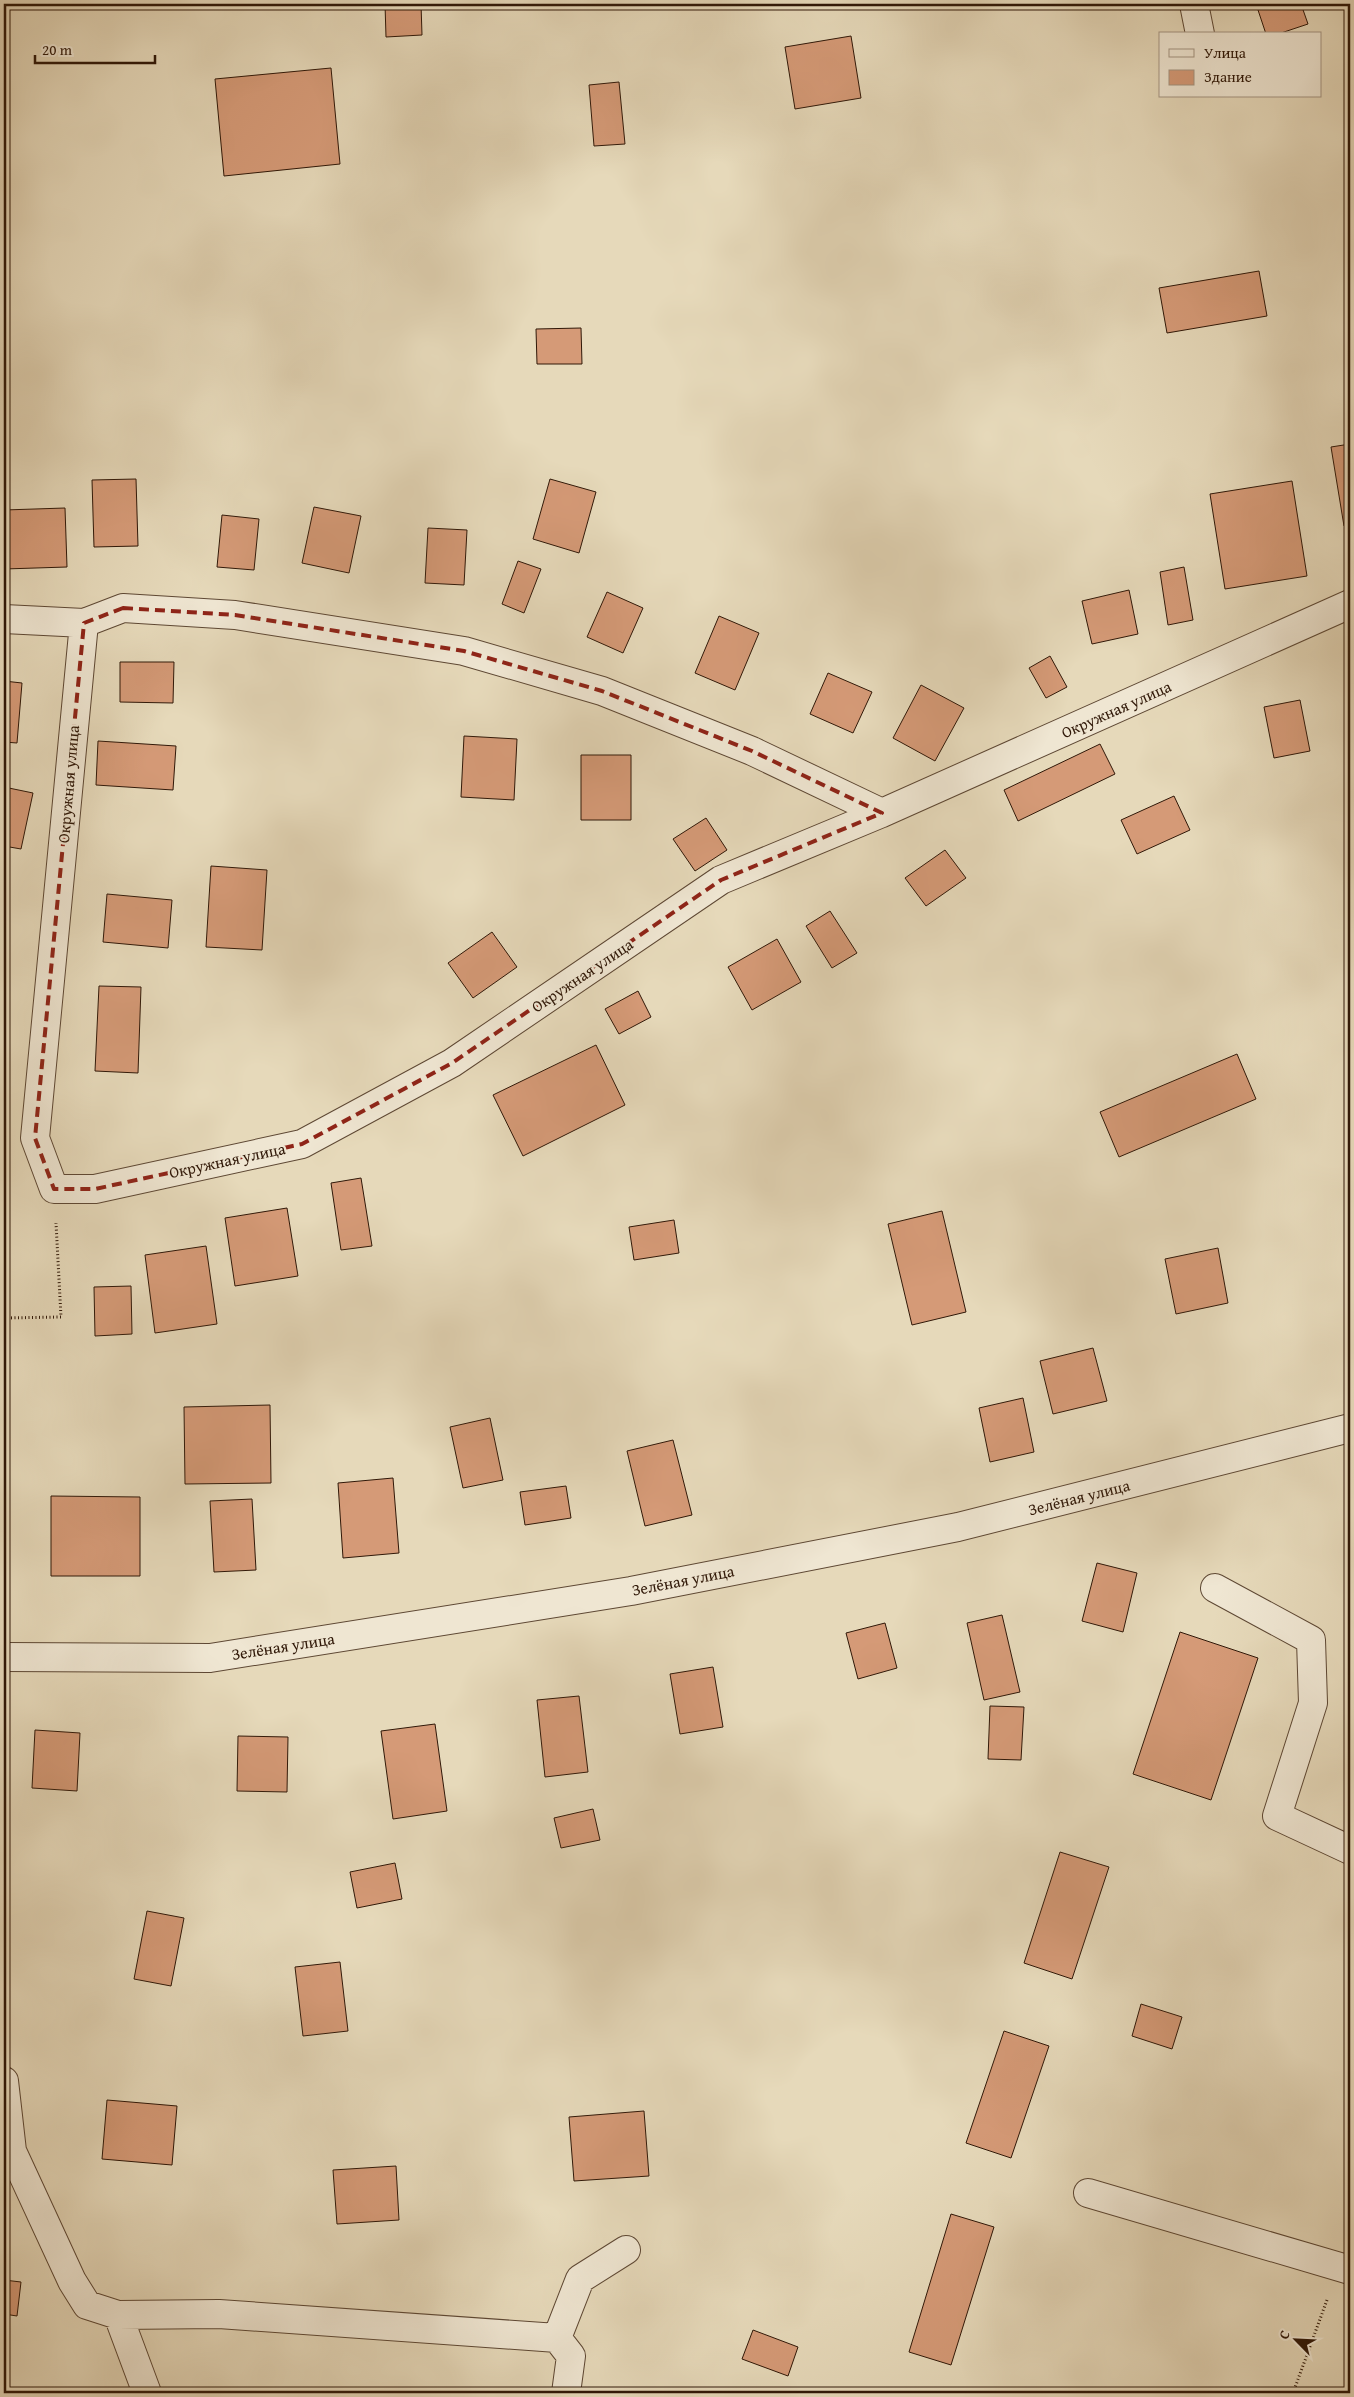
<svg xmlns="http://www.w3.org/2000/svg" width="1354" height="2397" viewBox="0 0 1354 2397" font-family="'Gentium Book Plus',serif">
	<rect width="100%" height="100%" fill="#e6d9ba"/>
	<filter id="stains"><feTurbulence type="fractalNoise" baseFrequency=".004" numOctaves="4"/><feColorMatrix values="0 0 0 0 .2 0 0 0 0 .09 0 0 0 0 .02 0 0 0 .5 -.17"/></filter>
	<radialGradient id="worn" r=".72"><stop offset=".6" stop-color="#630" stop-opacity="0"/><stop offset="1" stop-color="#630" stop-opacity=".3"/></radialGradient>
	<!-- building -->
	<path fill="#d59a77" stroke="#301808" d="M 385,4 L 421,4 L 422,35 L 386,37 Z
		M 1256,4 L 1301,4 L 1308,24 L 1278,34 L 1266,34 Z
		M 851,36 L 861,98 L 795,109 L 785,47 Z
		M 331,68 L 340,164 L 224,176 L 215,79 Z
		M 619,82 L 625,144 L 594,146 L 589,85 Z
		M 1259,271 L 1267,316 L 1167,333 L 1159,288 Z
		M 581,328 L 582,364 L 537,364 L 536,329 Z
		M 1350,444 L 1350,525 L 1344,526 L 1331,447 Z
		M 136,479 L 138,546 L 94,547 L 92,480 Z
		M 550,479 L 596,492 L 579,553 L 533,539 Z
		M 1292,481 L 1307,576 L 1225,589 L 1210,494 Z
		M 314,507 L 361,516 L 349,573 L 302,563 Z
		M 65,508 L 67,567 L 4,569 L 4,510 Z
		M 222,515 L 259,519 L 254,570 L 217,567 Z
		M 428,528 L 467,530 L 464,585 L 425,583 Z
		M 518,561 L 541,569 L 524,613 L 502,604 Z
		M 1184,567 L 1193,620 L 1168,625 L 1160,572 Z
		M 1129,590 L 1138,634 L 1092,644 L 1082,601 Z
		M 607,592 L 643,608 L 623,653 L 587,637 Z
		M 719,616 L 759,633 L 735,690 L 695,673 Z
		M 1050,656 L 1067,687 L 1046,698 L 1029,668 Z
		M 120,662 L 174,662 L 173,703 L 120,702 Z
		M 828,673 L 872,692 L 853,733 L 810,714 Z
		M 4,681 L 22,683 L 17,743 L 4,742 Z
		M 921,685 L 964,708 L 935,761 L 893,738 Z
		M 1300,700 L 1310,751 L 1274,758 L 1264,707 Z
		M 464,736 L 517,739 L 514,800 L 461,797 Z
		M 98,741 L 176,746 L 173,790 L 96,785 Z
		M 1100,744 L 1115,774 L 1018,821 L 1004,790 Z
		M 581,755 L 631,755 L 631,820 L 581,820 Z
		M 4,787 L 33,793 L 21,849 L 4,846 Z
		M 1174,796 L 1190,830 L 1137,854 L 1121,820 Z
		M 706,818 L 727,850 L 695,871 L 673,839 Z
		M 945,850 L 966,878 L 926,906 L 905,878 Z
		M 211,866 L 267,870 L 262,950 L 206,947 Z
		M 4,868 L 9,869 L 4,908 Z
		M 107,894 L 172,900 L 168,948 L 103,942 Z
		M 830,911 L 857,953 L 832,968 L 806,926 Z
		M 492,932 L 517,967 L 473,998 L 448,963 Z
		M 777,939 L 801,982 L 752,1010 L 728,967 Z
		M 99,986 L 141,987 L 138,1073 L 95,1071 Z
		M 638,991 L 651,1017 L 619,1034 L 605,1009 Z
		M 596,1045 L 625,1105 L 523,1156 L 493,1095 Z
		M 1237,1054 L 1256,1099 L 1119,1157 L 1100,1112 Z
		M 361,1178 L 372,1246 L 341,1250 L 331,1183 Z
		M 287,1208 L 298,1276 L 235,1286 L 225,1218 Z
		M 942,1211 L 966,1312 L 912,1325 L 888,1224 Z
		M 674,1220 L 679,1253 L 634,1260 L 629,1227 Z
		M 206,1246 L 217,1324 L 155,1333 L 145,1255 Z
		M 1218,1248 L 1228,1303 L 1176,1314 L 1165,1259 Z
		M 131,1286 L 132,1334 L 95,1336 L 94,1287 Z
		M 1093,1348 L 1107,1401 L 1053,1414 L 1040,1361 Z
		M 1023,1398 L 1034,1452 L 990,1462 L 979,1408 Z
		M 270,1405 L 271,1483 L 185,1484 L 184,1407 Z
		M 490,1418 L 503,1480 L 463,1488 L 450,1427 Z
		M 673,1440 L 692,1515 L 645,1526 L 627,1451 Z
		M 393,1478 L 399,1553 L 343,1558 L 338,1483 Z
		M 566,1486 L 571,1518 L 525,1525 L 520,1492 Z
		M 51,1496 L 140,1497 L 140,1576 L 51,1576 Z
		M 252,1499 L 256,1570 L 214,1572 L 210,1501 Z
		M 1097,1563 L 1137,1573 L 1123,1632 L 1082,1621 Z
		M 1002,1615 L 1020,1692 L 984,1700 L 967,1623 Z
		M 885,1623 L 897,1668 L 858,1679 L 846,1633 Z
		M 1180,1632 L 1258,1658 L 1211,1800 L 1133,1774 Z
		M 713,1667 L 723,1727 L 680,1734 L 670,1674 Z
		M 579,1696 L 588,1772 L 545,1777 L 537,1700 Z
		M 990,1706 L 1024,1707 L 1021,1760 L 988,1759 Z
		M 435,1724 L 447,1811 L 393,1819 L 381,1731 Z
		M 35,1730 L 80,1733 L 77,1791 L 32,1788 Z
		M 238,1736 L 288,1737 L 287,1792 L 237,1791 Z
		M 593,1809 L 600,1840 L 561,1848 L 554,1818 Z
		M 1060,1852 L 1109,1867 L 1072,1979 L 1024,1963 Z
		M 395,1863 L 402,1899 L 357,1908 L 350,1872 Z
		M 147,1911 L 184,1918 L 171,1986 L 134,1979 Z
		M 340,1962 L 348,2031 L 303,2036 L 295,1967 Z
		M 1141,2004 L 1182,2017 L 1172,2049 L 1132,2036 Z
		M 1004,2031 L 1049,2046 L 1011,2158 L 966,2143 Z
		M 107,2100 L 177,2106 L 172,2165 L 102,2159 Z
		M 644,2111 L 649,2176 L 574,2181 L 569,2117 Z
		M 396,2166 L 399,2220 L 337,2224 L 333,2170 Z
		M 951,2214 L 994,2227 L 951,2365 L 909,2352 Z
		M 4,2280 L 21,2282 L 17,2316 L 4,2314 Z
		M 753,2330 L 798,2347 L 788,2376 L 742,2359 Z"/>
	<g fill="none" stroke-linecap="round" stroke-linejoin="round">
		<defs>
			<path id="minor" d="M 1194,4 L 1200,34
				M 4,619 L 84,623 L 123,608 L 235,615 L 464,651 L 602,691 L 752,751 L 882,813
				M 84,623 L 35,1138 L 54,1189 L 95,1189 L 302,1144 L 452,1063 L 721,880 L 882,813 L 1350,604
				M 1215,1588 L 1311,1640 L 1313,1703 L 1277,1816 L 1350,1850
				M 4,1657 L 210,1658 L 631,1591 L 958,1527 L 1350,1428
				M 4,2081 L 12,2151 L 72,2281 L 87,2305 L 118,2315 L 219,2314 L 557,2338 L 571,2356 L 566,2393
				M 1088,2193 L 1350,2270
				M 118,2315 L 147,2393
				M 557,2338 L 580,2279 L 626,2250"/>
		</defs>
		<!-- minor casing -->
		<use href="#minor" stroke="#5e4834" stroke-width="30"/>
		<!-- path -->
		<path stroke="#301808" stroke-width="3" stroke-dasharray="1 2.5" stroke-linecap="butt" d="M 4,1318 L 61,1317 L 56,1223
			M 1293,2393 L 1327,2300"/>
		<!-- minor -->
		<use href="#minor" stroke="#efe6d2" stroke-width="28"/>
	</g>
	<!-- marked area -->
	<path fill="none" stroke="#8f2418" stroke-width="4" stroke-dasharray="10 6" stroke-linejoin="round" d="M 123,608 L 235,615 L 464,651 L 602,691 L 752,751 L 882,813 L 721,880 L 452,1063 L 302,1144 L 95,1189 L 54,1189 L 35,1138 L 84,623 Z"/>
	<g text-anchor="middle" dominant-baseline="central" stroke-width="4.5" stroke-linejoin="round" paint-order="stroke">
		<!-- street labels -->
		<g font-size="16" fill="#301808" stroke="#efe6d2">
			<text transform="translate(1116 709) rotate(-24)">Окружная улица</text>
			<text transform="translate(68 784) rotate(-85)">Окружная улица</text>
			<text transform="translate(582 975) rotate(-34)">Окружная улица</text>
			<text transform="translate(227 1160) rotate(-12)">Окружная улица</text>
			<text transform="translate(1079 1497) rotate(-14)">Зелёная улица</text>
			<text transform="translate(683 1580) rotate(-11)">Зелёная улица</text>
			<text transform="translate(283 1646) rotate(-9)">Зелёная улица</text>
		</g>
	</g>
	<!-- margin -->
	<rect width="1354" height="2397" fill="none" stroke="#e6d9ba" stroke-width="20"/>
	<rect x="5" y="5" width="1344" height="2387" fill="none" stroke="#301808" stroke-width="2.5"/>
	<rect x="10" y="10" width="1334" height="2377" fill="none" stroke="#301808"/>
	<!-- legend -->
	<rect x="1159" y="32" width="162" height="65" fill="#efe6d2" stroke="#a39481"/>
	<rect x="1169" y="49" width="25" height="8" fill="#efe6d2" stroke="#a39481"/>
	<text x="1204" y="58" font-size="15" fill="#301808">Улица</text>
	<rect x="1169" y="70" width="25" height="15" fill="#d59a77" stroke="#a39481"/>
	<text x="1204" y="82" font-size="15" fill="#301808">Здание</text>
	<!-- north arrow -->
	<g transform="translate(1296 2340) rotate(294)" stroke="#efe6d2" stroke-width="4" paint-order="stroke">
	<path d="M0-4L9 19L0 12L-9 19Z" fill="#301808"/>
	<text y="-8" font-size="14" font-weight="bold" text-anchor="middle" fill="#301808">С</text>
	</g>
	<!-- scale -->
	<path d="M35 55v8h120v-8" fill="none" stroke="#301808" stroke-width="2.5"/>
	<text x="42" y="55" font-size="15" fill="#301808" stroke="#efe6d2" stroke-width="4" paint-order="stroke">20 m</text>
	<rect width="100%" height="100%" filter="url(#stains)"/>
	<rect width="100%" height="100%" fill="url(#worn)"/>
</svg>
